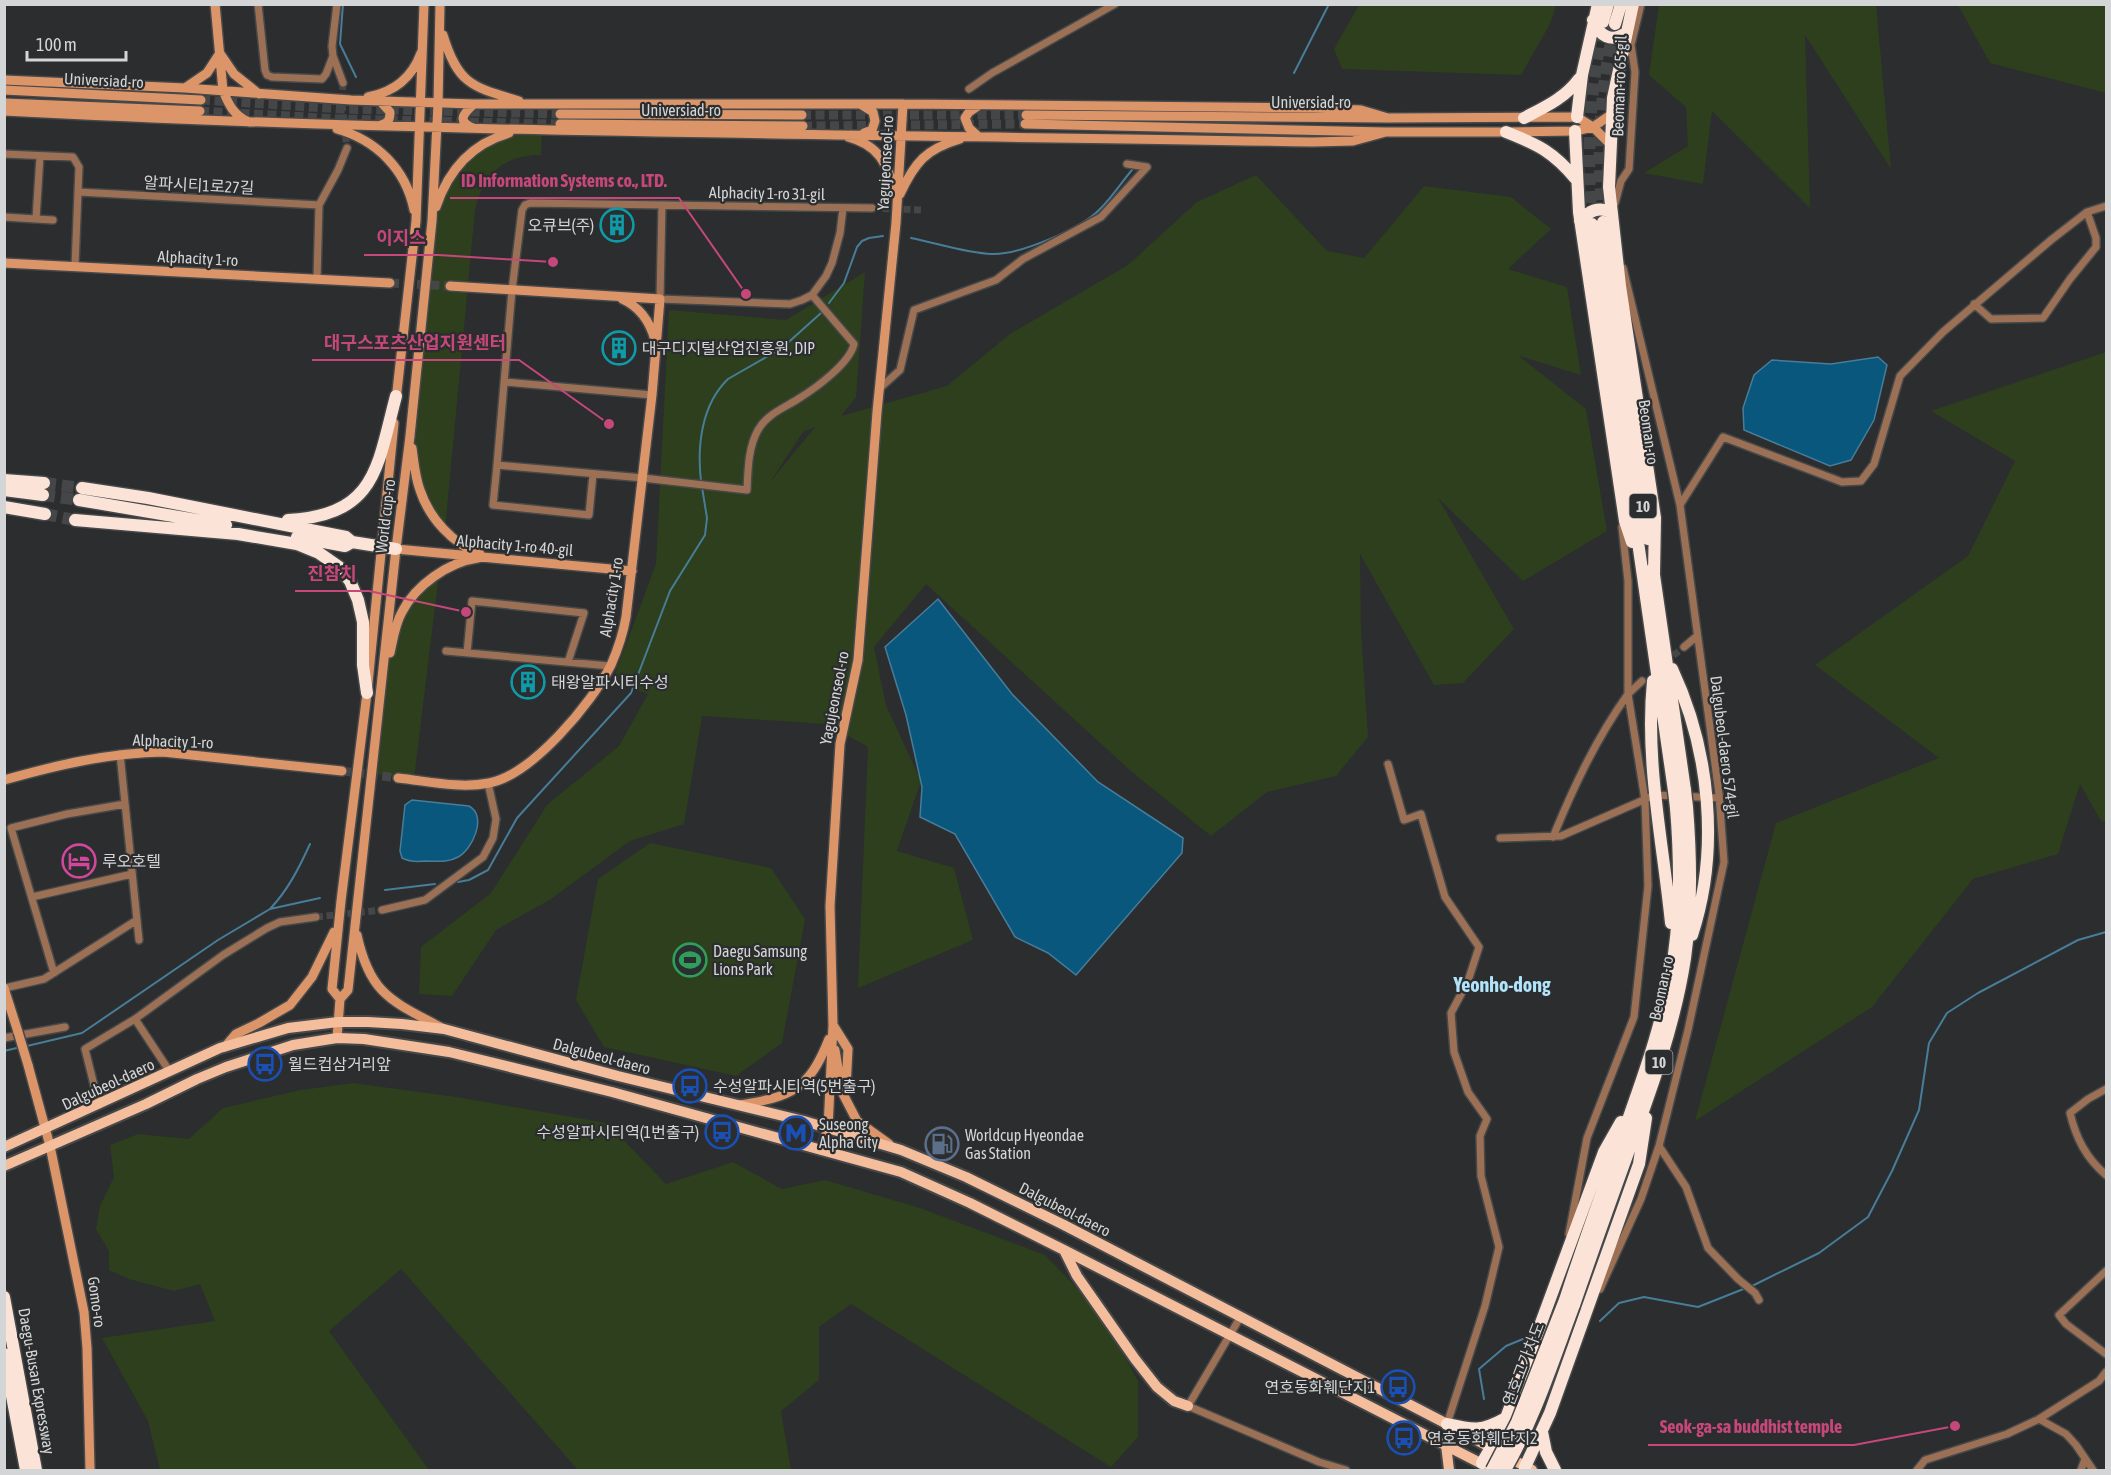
<svg xmlns="http://www.w3.org/2000/svg" width="2111" height="1475" viewBox="0 0 2111 1475" font-family="'Asap Condensed','Noto Sans KR',sans-serif">
	<rect width="100%" height="100%" fill="#2b2d2f"/>
	<!-- green -->
	<path fill="#2d3f1c" fill-rule="evenodd" d="M 1359,5 L 1359,4 L 1556,5 L 1550,24 L 1521,75 L 1342,69 L 1334,49 Z
		M 1659,5 L 1876,5 L 1891,169 L 1805,35 L 1810,208 L 1712,111 L 1703,184 L 1644,173 L 1688,146 L 1686,107 L 1649,75 Z
		M 1958,5 L 2106,5 L 2106,93 L 1990,63 Z
		M 542,131 L 541,155 C 502,155 484,175 475,210 L 445,530 L 428,509 L 410,436 L 438,200 L 459,164 L 512,132 Z
		M 1256,175 L 1327,251 L 1364,258 L 1424,186 L 1511,197 L 1551,229 L 1508,269 L 1567,287 L 1581,375 L 1519,356 L 1586,409 L 1607,531 L 1523,581 L 1438,498 L 1514,629 L 1463,683 L 1434,685 L 1360,554 L 1361,630 L 1368,737 L 1336,776 L 1267,792 L 1211,836 L 1132,772 L 926,584 L 874,647 L 886,705 L 921,781 L 897,851 L 954,868 L 973,940 L 858,988 L 868,747 L 827,724 L 702,716 L 684,824 L 630,841 L 551,899 L 496,930 L 452,996 L 419,994 L 421,947 L 491,893 L 547,805 L 619,746 L 648,694 L 612,682 L 656,564 L 669,310 L 786,320 L 865,272 L 856,397 L 841,416 L 947,386 L 1010,334 L 1128,265 L 1197,202 ZM 815,427 L 770,482 L 803,432 Z
		M 2106,352 L 2106,822 L 2101,821 L 2080,784 L 2058,854 L 1973,879 L 1872,1007 L 1695,1121 L 1776,823 L 1939,758 L 1815,665 L 1968,556 L 2015,461 L 1931,411 Z
		M 439,574 L 414,779 L 372,774 L 382,682 L 401,613 Z
		M 650,843 L 771,868 L 805,919 L 782,1043 L 736,1076 L 604,1047 L 576,1000 L 598,879 Z
		M 353,1083 L 456,1097 L 607,1123 L 666,1184 L 733,1162 L 782,1189 L 825,1180 L 920,1208 L 1045,1255 L 1100,1312 L 1138,1381 L 1138,1437 L 1111,1467 L 851,1304 L 819,1327 L 819,1380 L 781,1411 L 791,1470 L 578,1470 L 401,1269 L 329,1331 L 429,1470 L 160,1470 L 148,1421 L 102,1338 L 215,1321 L 200,1284 L 174,1291 L 129,1279 L 109,1270 L 109,1251 L 96,1229 L 100,1206 L 114,1177 L 110,1145 L 138,1134 L 189,1139 L 223,1108 L 301,1090 Z"/>
	<!-- water -->
	<path fill="#0a577e" stroke="#477d98" stroke-width="1.5" d="M 1878,357 L 1887,365 L 1874,420 L 1851,460 L 1830,466 L 1744,430 L 1743,408 L 1754,375 L 1772,360 L 1831,364 Z
		M 938,599 L 1012,694 L 1098,782 L 1183,838 L 1182,853 L 1076,975 L 1048,953 L 1015,937 L 955,834 L 920,817 L 922,787 L 906,715 L 885,647 Z
		M 412,800 L 469,806 C 488,816 472,850 458,857 C 448,863 436,861 425,861 C 417,862 410,862 402,858 L 400,851 L 405,805 Z"/>
	<g fill="none" stroke-linecap="round" stroke-linejoin="round">
		<!-- stream -->
		<path stroke="#477d98" stroke-width="2" d="M 343,4 L 340,44 L 356,77
			M 1294,73 L 1329,4
			M 911,238 C 937,243 965,253 992,254 C 1019,255 1081,229 1100,209 C 1112,197 1121,183 1132,170
			M 829,303 L 844,283 L 857,247 L 862,241 L 869,238 L 883,236
			M 701,481 C 697,447 701,405 728,379 L 782,348 L 821,313
			M 458,882 L 469,880 L 488,870 L 517,818 L 631,693 L 670,591 L 705,535 L 707,518 L 702,487
			M 385,890 L 435,884
			M 270,909 C 288,890 299,868 310,844
			M 27,1046 L 82,1033 L 218,940 L 270,909 L 320,898
			M 4,1051 L 21,1047
			M 1752,1286 L 1819,1253 L 1868,1217 L 1892,1171 L 1919,1110 L 1929,1043 L 1947,1013 L 1978,993 L 2078,940 L 2106,932
			M 1600,1321 L 1619,1303 L 1644,1297 L 1698,1307 L 1746,1288
			M 1484,1399 L 1479,1369 L 1506,1346 L 1523,1339"/>
		<!-- street-tunnel -->
		<path stroke="#444648" stroke-width="7" stroke-dasharray="7 3.5" stroke-linecap="butt" d="M 343,83 L 342,104 L 347,148
			M 872,208 L 923,210
			M 1665,662 L 1684,647
			M 316,917 L 382,910"/>
		<!-- secondary-tunnel -->
		<path stroke="#444648" stroke-width="9" stroke-dasharray="9 4.5" stroke-linecap="butt" d="M 201,100 L 341,109 L 560,114
			M 200,111 L 341,119 L 560,124
			M 802,115 L 1026,115
			M 803,126 L 1025,124
			M 390,283 L 450,286
			M 342,771 L 398,778"/>
		<!-- highway-tunnel -->
		<path stroke="#444648" stroke-width="12" stroke-dasharray="12 6" stroke-linecap="butt" d="M 1603,218 C 1596,154 1600,87 1615,24
			M 1592,221 C 1586,156 1590,90 1603,26
			M 44,483 L 82,488
			M 43,495 L 79,500
			M 45,514 L 75,520"/>
		<defs>
			<path id="street" d="M 258,4 L 265,70 L 267,75 L 272,77 L 322,79 L 326,74 L 333,56
				M 337,4 L 332,46 L 333,56 L 343,83
				M 969,89 L 992,73 L 1115,4
				M 4,154 L 73,157 L 79,167 L 75,266
				M 78,192 L 319,205
				M 1615,203 L 1621,181 L 1629,169 L 1635,72 L 1631,45 L 1641,4
				M 662,205 L 660,299 L 790,304 L 802,300 L 812,295 L 826,276 L 832,263 L 840,233 L 843,208
				M 4,217 L 36,219 L 40,156
				M 36,219 L 53,220
				M 1623,268 L 1680,505 L 1719,794 L 1724,862 L 1688,1030 L 1659,1146 L 1686,1187 L 1708,1248 L 1738,1279 L 1755,1293 L 1759,1300
				M 317,279 L 319,205 L 338,170 L 347,148
				M 812,295 L 854,344 C 850,363 816,388 798,399 C 784,408 767,414 758,430 C 748,448 748,470 747,490 L 643,478 L 497,465 L 512,290 L 522,210 L 525,205 L 530,203 L 872,208
				M 1974,304 L 1991,319 L 2043,318 L 2070,279 L 2096,247 L 2096,238 L 2087,212
				M 505,382 L 652,395
				M 880,388 L 900,370 L 914,310 L 996,280 L 1023,259 L 1101,217 L 1147,167 L 1127,164
				M 497,465 L 493,505 L 589,515 L 593,474
				M 1680,505 L 1723,437 L 1842,482 L 1861,481 L 1874,464 L 1900,376 L 1943,332 L 2051,240 L 2087,212 L 2106,206
				M 1622,527 L 1628,581 L 1628,694 L 1642,681
				M 1684,647 L 1697,636
				M 446,651 L 610,666
				M 467,653 L 472,601 L 584,613 L 568,662
				M 120,754 L 139,940
				M 1388,764 L 1404,820 L 1421,814 L 1445,897 L 1479,947 L 1468,981 L 1451,1013 L 1454,1052 L 1468,1092 L 1487,1119 L 1480,1136 L 1481,1176 L 1499,1247 L 1485,1306 L 1447,1424
				M 1553,837 C 1574,786 1596,739 1628,694
				M 1500,838 L 1561,836 L 1655,795 L 1720,798
				M 32,897 L 132,874
				M 382,910 L 425,900 L 483,857 L 493,838 L 496,819 L 488,783
				M 54,973 L 11,828 L 67,814 L 125,804
				M 5,988 L 44,979 L 137,920
				M 135,1019 L 170,1072
				M 4,1038 L 65,1027
				M 2106,1089 L 2088,1099 L 2070,1113 C 2076,1138 2086,1158 2106,1175
				M 99,1105 L 85,1049 L 135,1019 L 223,955 L 267,928 L 280,922 L 316,917
				M 1569,1234 L 1587,1138 L 1634,1017 L 1648,886 L 1645,800 L 1628,694
				M 2106,1271 L 2059,1315 L 2066,1324 L 2106,1354
				M 1600,1289 L 1641,1199 L 1659,1146
				M 1241,1316 L 1188,1406 L 1319,1462 L 1346,1470
				M 2039,1419 L 2066,1434 L 2076,1445 L 2093,1470
				M 1917,1470 L 1925,1460 L 2007,1434 L 2039,1419 L 2099,1381 L 2106,1372
				M 2081,1470 L 2085,1459"/>
			<path id="secondary" d="M 215,4 L 223,91 C 229,105 234,116 249,122
				M 443,35 C 458,85 473,87 519,101
				M 221,55 L 234,74 L 259,94
				M 4,80 L 185,88 L 351,100 L 474,104 L 903,104 L 1315,108 L 1361,110 L 1388,118
				M 185,88 L 207,73 L 220,53
				M 4,90 L 201,100
				M 368,97 C 394,92 412,78 421,53
				M 380,101 L 390,112 C 390,120 388,123 381,125
				M 4,103 L 200,111
				M 860,104 L 873,112 L 875,121 L 872,130 L 864,133
				M 978,106 L 969,112 L 965,118 L 969,128 L 979,137
				M 4,111 C 440,134 877,134 1313,142 L 1353,141 L 1386,132
				M 560,114 L 802,115
				M 1026,115 L 1388,118 L 1577,117 L 1593,127 L 1610,144
				M 560,124 L 803,126
				M 1025,124 L 1386,132 L 1506,132 L 1575,131 L 1593,127 L 1612,114
				M 473,128 C 456,121 464,113 474,104
				M 337,129 C 376,140 406,169 414,210
				M 848,137 C 881,146 886,164 896,193
				M 900,194 C 915,162 926,149 960,139
				M 436,207 C 448,171 471,144 509,133
				M 4,263 L 390,283
				M 622,299 C 640,307 650,322 655,340
				M 396,400 L 416,221 L 424,4
				M 412,448 C 414,462 415,477 420,490 C 429,518 453,544 480,554
				M 396,549 L 632,571
				M 390,653 C 393,640 395,624 402,612 C 415,586 448,562 478,558
				M 398,778 C 427,781 460,789 489,783 C 532,775 592,703 611,665 C 618,649 623,634 626,617 L 652,395 L 660,299 L 450,286
				M 4,780 C 57,765 108,753 163,752 L 342,771
				M 357,935 C 370,995 392,1001 442,1028
				M 4,988 L 18,1032
				M 340,999 L 332,989 L 341,901 L 367,693 L 394,423
				M 833,1025 L 848,1049 L 846,1088
				M 337,1038 L 340,999 L 348,990 L 350,972 L 396,549 L 410,436 L 432,221 L 438,104 L 440,4
				M 225,1047 L 236,1034 L 259,1023 L 290,1005 L 312,977 L 334,932
				M 835,1050 L 842,1092 L 857,1121 L 889,1144
				M 28,1065 L 50,1146 L 84,1312 L 87,1348 L 90,1470
				M 739,1105 C 791,1097 809,1090 829,1039
				M 821,1150 L 828,1128 L 833,1025 L 830,906 L 840,744 L 858,660 L 877,412 L 896,223 L 903,104"/>
			<path id="primary" d="M 4,1147 L 220,1048 L 288,1028 L 338,1022 L 368,1022 L 402,1024 L 444,1029 L 618,1076 L 804,1121 L 901,1150 L 966,1177 L 1064,1225 L 1447,1424 L 1532,1470
				M 4,1166 L 146,1104 L 197,1079 L 226,1067 L 293,1045 L 337,1038 L 364,1039 L 449,1052 L 612,1092 L 901,1172 L 970,1203 L 1064,1250 L 1488,1467
				M 1064,1250 L 1077,1276 L 1135,1359 L 1157,1387 L 1174,1401 L 1188,1406
				M 1446,1445 L 1449,1470"/>
			<path id="highway" d="M 1633,4 L 1613,98 L 1609,187 L 1620,286 L 1655,518 L 1654,574
				M 1593,20 C 1599,36 1611,43 1626,33
				M 1603,22 L 1608,4
				M 1615,24 L 1621,4
				M 1577,117 L 1582,75 L 1598,4
				M 1524,118 C 1545,107 1565,98 1579,79
				M 1575,131 L 1579,212 L 1625,521 L 1632,542
				M 1506,132 C 1539,145 1553,152 1576,179
				M 1580,221 C 1589,211 1598,206 1611,212
				M 1603,222 L 1648,539
				M 1592,224 L 1674,791
				M 4,480 L 44,483
				M 82,488 L 148,498 L 346,537 L 352,542
				M 4,490 L 43,495
				M 79,500 L 226,525
				M 4,507 L 45,514
				M 75,520 L 238,534 L 297,544 L 319,553 L 339,567 L 350,581 L 358,600 L 363,622 L 363,665 L 367,693
				M 288,520 C 376,515 377,468 396,396
				M 297,537 L 345,546 L 352,542 L 396,549
				M 1653,568 L 1685,790
				M 1672,669 C 1710,750 1720,850 1692,935
				M 1653,681 C 1645,762 1663,843 1671,923
				M 4,1297 L 36,1470
				M 1565,1300 C 1582,1248 1600,1197 1619,1145 C 1641,1083 1665,1020 1674,954 C 1681,905 1680,857 1676,808
				M 1574,1305 C 1592,1253 1610,1202 1629,1150 C 1652,1087 1675,1024 1685,958 C 1692,908 1691,857 1687,807
				M 4,1354 L 26,1470
				M 1447,1424 C 1473,1430 1481,1432 1506,1418
				M 1542,1432 L 1546,1452 L 1555,1470
				M 1482,1463 L 1493,1444 L 1506,1418 L 1604,1152 L 1621,1122
				M 1525,1467 L 1550,1413 L 1639,1164 L 1646,1118"/>
		</defs>
		<!-- street casing -->
		<use href="#street" stroke="#46484a" stroke-width="10"/>
		<!-- secondary casing -->
		<use href="#secondary" stroke="#46484a" stroke-width="12"/>
		<!-- primary casing -->
		<use href="#primary" stroke="#46484a" stroke-width="14"/>
		<!-- highway casing -->
		<use href="#highway" stroke="#46484a" stroke-width="15"/>
		<!-- street -->
		<use href="#street" stroke="#9c7055" stroke-width="7"/>
		<!-- secondary -->
		<use href="#secondary" stroke="#db9569" stroke-width="9"/>
		<!-- primary -->
		<use href="#primary" stroke="#f4bd9b" stroke-width="10"/>
		<!-- highway -->
		<use href="#highway" stroke="#fbe4d7" stroke-width="12"/>
		<defs>
			<path id="secondary-bridge" d="M 18,1032 L 28,1065"/>
			<path id="highway-bridge" d="M 1685,790 L 1687,807
				M 1674,791 L 1676,808
				M 1492,1470 L 1517,1422 L 1565,1300
				M 1505,1470 C 1535,1418 1553,1361 1574,1305"/>
		</defs>
		<!-- secondary-bridge casing -->
		<use href="#secondary-bridge" stroke="#46484a" stroke-width="12" stroke-linecap="butt"/>
		<!-- highway-bridge casing -->
		<use href="#highway-bridge" stroke="#46484a" stroke-width="15" stroke-linecap="butt"/>
		<!-- secondary-bridge -->
		<use href="#secondary-bridge" stroke="#db9569" stroke-width="9"/>
		<!-- highway-bridge -->
		<use href="#highway-bridge" stroke="#fbe4d7" stroke-width="12"/>
	</g>
	<!-- icons -->
	<defs>
		<symbol id="building-ring" viewBox="-11 -11 22 22"><circle r="9.5" fill="#2b2d2f" stroke="#0f9aa8" stroke-width="1.5"/><path d="M-4-6H4V6H1V3H-1V6H-4ZM-2.5-4.3h1.7v1.8h-1.7ZM.8-4.3h1.7v1.8H.8ZM-2.5-1h1.7V.8h-1.7ZM.8-1h1.7V.8H.8Z" fill="#0f9aa8"/></symbol>
		<symbol id="hotel-ring" viewBox="-11 -11 22 22"><circle r="9.5" fill="#2b2d2f" stroke="#d1479c" stroke-width="1.5"/><path d="M-6-4.5h1.5V1H6V5H4.5V3h-9V5H-6ZM-4 0a1.8 1.8 0 1 1 3.6 0ZM.5 0V-2.5h3Q6-2.5 6 0Z" fill="#d1479c"/></symbol>
		<symbol id="stadium-ring" viewBox="-11 -11 22 22"><circle r="9.5" fill="#2b2d2f" stroke="#2e9e5b" stroke-width="1.5"/><path d="M0-5a6.5 5 0 1 0 0 10a6.5 5 0 1 0 0-10ZM-3.5-1.8h7v3.6h-7Z" fill="#2e9e5b"/></symbol>
		<symbol id="bus-ring" viewBox="-11 -11 22 22"><circle r="9.5" fill="#2b2d2f" stroke="#1a4fb4" stroke-width="1.5"/><path d="M-5-6H5V4H4V6H2V4H-2V6H-4V4H-5ZM-3.5-4V0h7V-4ZM-3.5 1.2v1.5H-2V1.2ZM2 1.2v1.5H3.5V1.2Z" fill="#1a4fb4"/></symbol>
		<symbol id="metro-ring" viewBox="-11 -11 22 22"><circle r="9.5" fill="#2b2d2f" stroke="#1a4fb4" stroke-width="1.5"/><path d="M-5.5 5V-5H-3L0 0L3-5H5.5V5H3V-.5L0 4L-3-.5V5Z" fill="#1a4fb4"/></symbol>
		<symbol id="fuel-ring" viewBox="-11 -11 22 22"><circle r="9.5" fill="#2b2d2f" stroke="#5c6f8a" stroke-width="1.5"/><path d="M-5.5-6h7V0h2V4h1.3V-2.5L3-4.5l.8-.8L6-3V5H2.5V1h-1V6h-7ZM-4.2-4.7v3.2H.2V-4.7Z" fill="#5c6f8a"/></symbol>
	</defs>
	<g fill-rule="evenodd">
		<use href="#building-ring" x="598" y="206" width="38" height="38"/>
		<use href="#building-ring" x="600" y="329" width="38" height="38"/>
		<use href="#building-ring" x="509" y="663" width="38" height="38"/>
		<use href="#hotel-ring" x="60" y="842" width="38" height="38"/>
		<use href="#stadium-ring" x="671" y="941" width="38" height="38"/>
		<use href="#bus-ring" x="246" y="1045" width="38" height="38"/>
		<use href="#bus-ring" x="671" y="1067" width="38" height="38"/>
		<use href="#bus-ring" x="703" y="1113" width="38" height="38"/>
		<use href="#metro-ring" x="777" y="1114" width="38" height="38"/>
		<use href="#fuel-ring" x="923" y="1125" width="38" height="38"/>
		<use href="#bus-ring" x="1379" y="1368" width="38" height="38"/>
		<use href="#bus-ring" x="1385" y="1419" width="38" height="38"/>
	</g>
	<g text-anchor="middle" dominant-baseline="central" stroke-width="4.5" stroke-linejoin="round" paint-order="stroke">
		<!-- shield labels -->
		<g fill="#2b2d2f" stroke="#a1a3a4" stroke-width="1.5">
			<rect x="1629.5" y="494" width="27" height="24" rx="4.5"/>
			<rect x="1645.5" y="1050" width="27" height="24" rx="4.5"/>
		</g>
		<g font-size="15" font-weight="bold" fill="#d4d5d6">
			<text x="1643" y="506">10</text>
			<text x="1659" y="1062">10</text>
		</g>
		<!-- street labels -->
		<g font-size="16" fill="#d4d5d6" stroke="#2b2d2f">
			<text transform="translate(104 80) rotate(3)">Universiad-ro</text>
			<text transform="translate(1619 86) rotate(-88)">Beoman-ro 65-gil</text>
			<text x="1311" y="102">Universiad-ro</text>
			<text x="681" y="110">Universiad-ro</text>
			<text transform="translate(885 163) rotate(-87)">Yagujeonseol-ro</text>
			<text transform="translate(199 185) rotate(3)">알파시티1로27길</text>
			<text transform="translate(767 193) rotate(1)">Alphacity 1-ro 31-gil</text>
			<text transform="translate(198 258) rotate(3)">Alphacity 1-ro</text>
			<text transform="translate(1649 432) rotate(82)">Beoman-ro</text>
			<text transform="translate(385 516) rotate(-83)">World cup-ro</text>
			<text transform="translate(515 545) rotate(5)">Alphacity 1-ro 40-gil</text>
			<text transform="translate(611 597) rotate(-81)">Alphacity 1-ro</text>
			<text transform="translate(834 698) rotate(-79)">Yagujeonseol-ro</text>
			<text transform="translate(173 741) rotate(2)">Alphacity 1-ro</text>
			<text transform="translate(1725 747) rotate(83)">Dalgubeol-daero 574-gil</text>
			<text transform="translate(1661 988) rotate(-78)">Beoman-ro</text>
			<text transform="translate(602 1056) rotate(15)">Dalgubeol-daero</text>
			<text transform="translate(108 1084) rotate(-25)">Dalgubeol-daero</text>
			<text transform="translate(1065 1209) rotate(27)">Dalgubeol-daero</text>
			<text transform="translate(97 1302) rotate(82)">Gomo-ro</text>
			<text transform="translate(1523 1364) rotate(-69)">연호고가차도</text>
			<text transform="translate(37 1381) rotate(80)">Daegu-Busan Expressway</text>
		</g>
		<!-- poi labels -->
		<g font-size="16" fill="#d4d5d6" stroke="#2b2d2f" text-anchor="start">
			<text x="594" y="225" text-anchor="end">오큐브(주)</text>
			<text x="642" y="348">대구디지털산업진흥원, DIP</text>
			<text x="551" y="682">태왕알파시티수성</text>
			<text x="102" y="861">루오호텔</text>
			<text x="713" y="951">Daegu Samsung<tspan x="713" dy="18">Lions Park</tspan></text>
			<text x="288" y="1064">월드컵삼거리앞</text>
			<text x="713" y="1086">수성알파시티역(5번출구)</text>
			<text x="819" y="1124">Suseong<tspan x="819" dy="18">Alpha City</tspan></text>
			<text x="699" y="1132" text-anchor="end">수성알파시티역(1번출구)</text>
			<text x="965" y="1135">Worldcup Hyeondae<tspan x="965" dy="18">Gas Station</tspan></text>
			<text x="1375" y="1387" text-anchor="end">연호동화훼단지1</text>
			<text x="1427" y="1438">연호동화훼단지2</text>
		</g>
		<!-- quarter labels -->
		<g font-size="20" font-weight="bold" fill="#b1e4fa" stroke="#2b2d2f">
			<text x="1502" y="984">Yeonho-dong</text>
		</g>
	</g>
	<!-- callouts -->
	<path fill="none" stroke="#c6477a" stroke-width="2" d="M746 294L679 198H450M553 262L438 255H364M609 424L519 360H312M466 612L369 591H295M1955 1426L1854 1445H1648"/>
	<g fill="#c6477a" stroke="#2b2d2f" stroke-width="2">
		<circle cx="746" cy="294" r="6"/>
		<circle cx="553" cy="262" r="6"/>
		<circle cx="609" cy="424" r="6"/>
		<circle cx="466" cy="612" r="6"/>
		<circle cx="1955" cy="1426" r="6"/>
	</g>
	<g font-size="18" text-anchor="middle" font-weight="bold" fill="#c6477a" stroke="#2b2d2f" stroke-width="4.5" stroke-linejoin="round" paint-order="stroke">
		<text x="564" y="187">ID Information Systems co., LTD.</text>
		<text x="401" y="244">이지스</text>
		<text x="415" y="349">대구스포츠산업지원센터</text>
		<text x="332" y="580">진참치</text>
		<text x="1751" y="1433">Seok-ga-sa buddhist temple</text>
	</g>
	<!-- border -->
	<rect width="2111" height="1475" fill="none" stroke="#d4d5d6" stroke-width="12"/>
	<!-- scale -->
	<path d="M27 51v9h99v-9" fill="none" stroke="#d4d5d6" stroke-width="3"/>
	<text x="36" y="51" font-size="18" fill="#d4d5d6" stroke="#2b2d2f" stroke-width="4.5" paint-order="stroke">100 m</text>
</svg>
